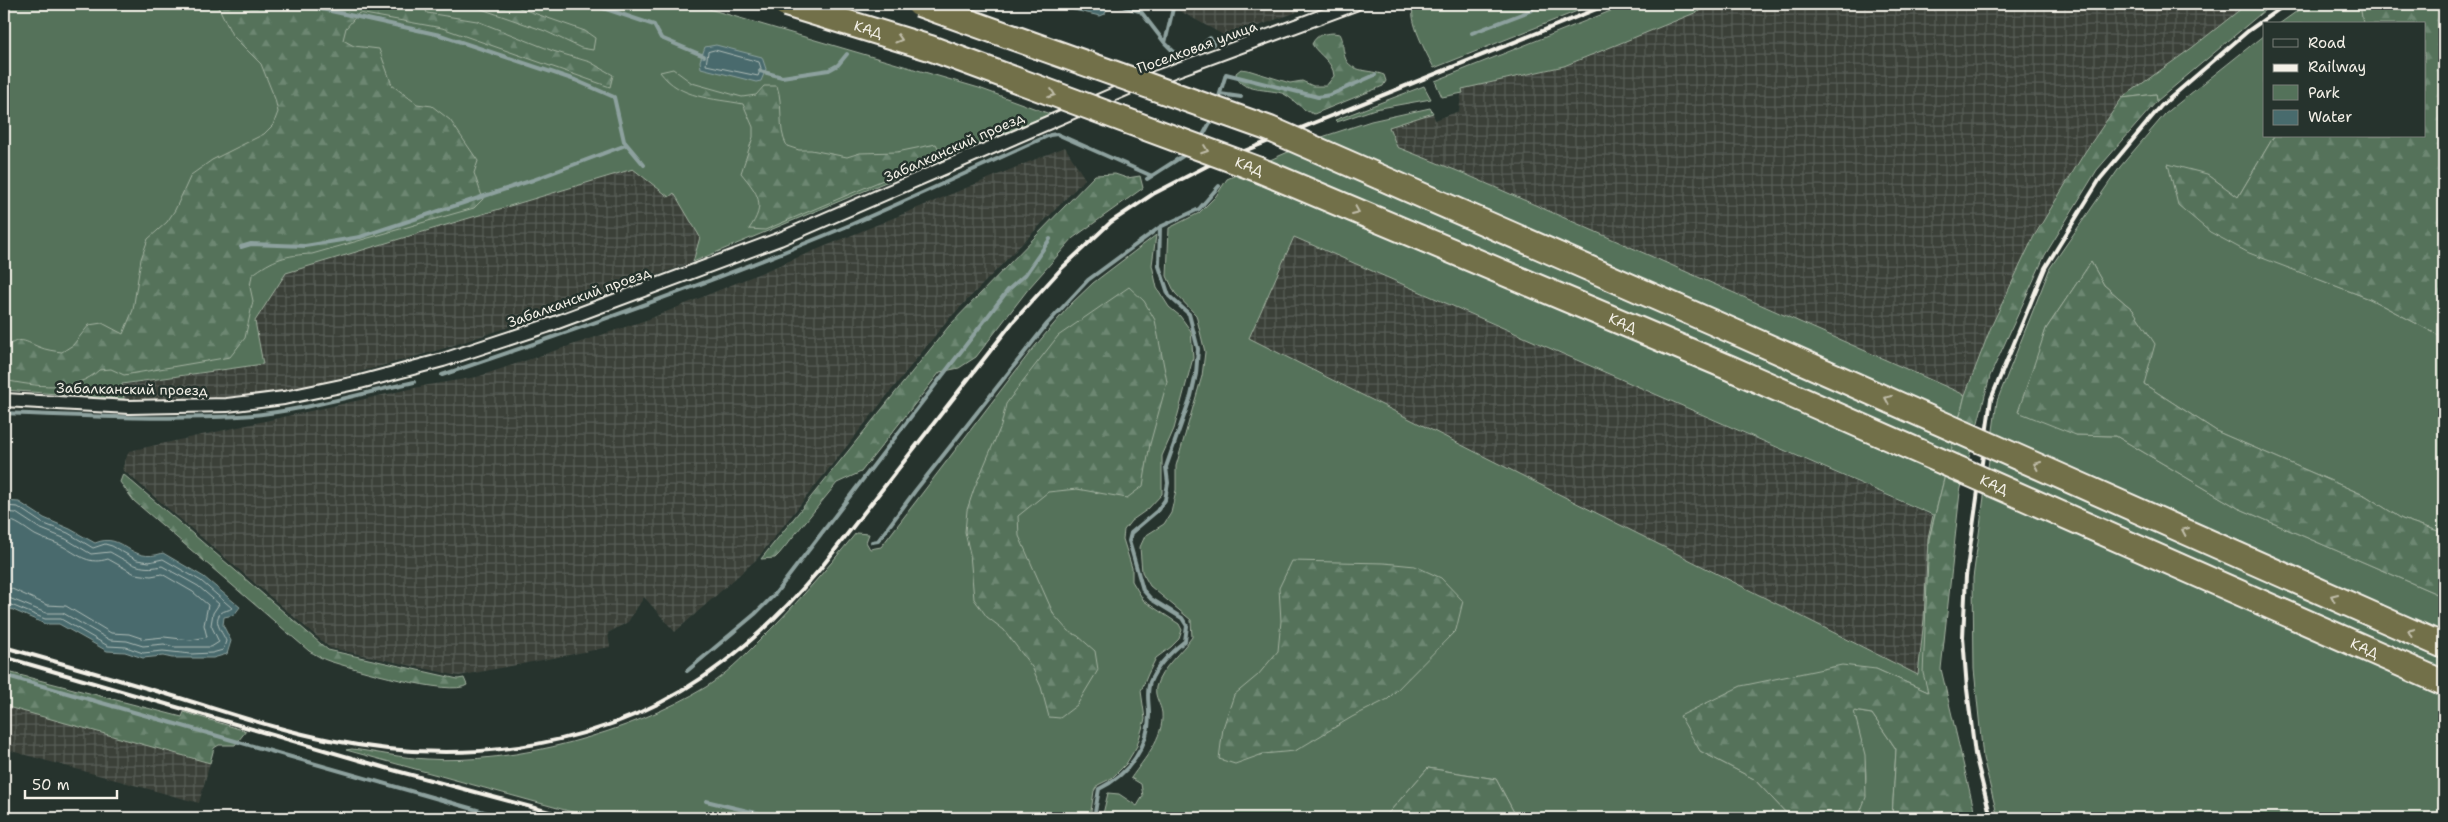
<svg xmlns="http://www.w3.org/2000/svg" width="2448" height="822" viewBox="0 0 2448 822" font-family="'Shantell Sans',sans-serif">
	<defs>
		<pattern id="industrial-grid" width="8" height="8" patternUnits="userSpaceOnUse" patternTransform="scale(1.25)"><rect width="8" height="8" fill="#3b4139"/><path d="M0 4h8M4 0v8" fill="none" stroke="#585d56"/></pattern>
		<pattern id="forest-firs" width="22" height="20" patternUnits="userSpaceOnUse" patternTransform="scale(1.25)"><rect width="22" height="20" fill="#54725a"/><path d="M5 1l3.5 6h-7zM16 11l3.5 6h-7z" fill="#6d8772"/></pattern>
	</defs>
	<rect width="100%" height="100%" fill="#26332d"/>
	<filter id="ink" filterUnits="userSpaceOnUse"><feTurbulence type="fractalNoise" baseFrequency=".02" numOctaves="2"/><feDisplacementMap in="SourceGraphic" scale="10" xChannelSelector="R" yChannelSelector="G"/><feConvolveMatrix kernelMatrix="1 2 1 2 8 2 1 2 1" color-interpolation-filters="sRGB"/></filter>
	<g filter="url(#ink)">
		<!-- industrial -->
		<path fill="url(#industrial-grid)" d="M 1179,4 L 1320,4 L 1227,37 L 1178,10 Z
			M 1717,4 L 2247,4 L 2193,47 L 2122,98 L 2085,152 L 2033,238 L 1991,327 L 1965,395 L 1465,174 L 1397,147 L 1389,127 L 1433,113 L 1435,120 L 1459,111 L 1462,89 L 1564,66 Z
			M 1065,147 L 1085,179 L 945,323 L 757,559 L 675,632 L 644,597 L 628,622 L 608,633 L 610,647 L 459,676 L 330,648 L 122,469 L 129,451 L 428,385 L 477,377 L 649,319 Z
			M 633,169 L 669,197 L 674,192 L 700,237 L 693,262 L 567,308 L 439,350 L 288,392 L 201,399 L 124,399 L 122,385 L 263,364 L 255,321 L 286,273 Z
			M 1294,237 L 1933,516 L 1928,538 L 1924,619 L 1918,675 L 1249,338 Z
			M 4,706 L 210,763 L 199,803 L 4,749 Z"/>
		<!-- green -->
		<path fill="#54725a" stroke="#a4b2a1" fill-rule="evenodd" d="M 4,4 L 692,4 L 979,88 L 1050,114 L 693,262 L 700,237 L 674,193 L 669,197 L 633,169 L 286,273 L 255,321 L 263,364 L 122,384 L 124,399 L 4,390 Z
			M 1414,4 L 1595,4 L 1434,68 C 1427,54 1407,19 1414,4 Z
			M 1628,4 L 1717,4 L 1564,66 L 1462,89 L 1463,93 L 1442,97 L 1435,81 Z
			M 2247,4 L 2272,4 L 2157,101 L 2156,94 L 2122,98 L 2193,47 Z
			M 2307,4 L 2360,4 L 2363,24 L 2279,24 Z
			M 2264,35 L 2264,136 L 2274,136 L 2238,197 L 2207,174 L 2290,268 L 2370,299 L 2444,338 L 2444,533 L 2402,519 L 2366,496 L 2218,432 L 2144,384 L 2133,310 L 2104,285 L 2091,262 L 2046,329 L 2035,366 L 2076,435 L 2116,436 L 2238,508 L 2444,597 L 2444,818 L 1998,818 L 1983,758 L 1974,669 L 1973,578 L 1997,401 L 2050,268 L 2120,167 L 2165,114 Z
			M 1424,86 L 1431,99 L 1375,109 L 1337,122 L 1335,120 Z
			M 1430,108 L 1433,113 L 1389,127 L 1397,147 L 1465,174 L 1965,395 L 1929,539 L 1928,692 L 1876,669 L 1700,751 L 1754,779 L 1791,818 L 1517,818 L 1496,779 L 1428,768 L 1384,818 L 1102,818 L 1108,793 L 1119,794 L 1137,806 L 1143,796 L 1141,784 L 1131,778 C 1144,759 1164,738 1162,713 C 1161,704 1154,697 1156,687 C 1161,668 1181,653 1192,637 L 1191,620 L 1150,586 L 1142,572 L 1140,547 L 1145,536 L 1164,524 L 1171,513 L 1176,490 L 1176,466 L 1202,376 L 1205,352 L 1196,315 L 1175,293 L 1167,276 L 1169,228 L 1199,213 L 1216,196 L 1227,179 L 1322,137 L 1371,121 ZM 1294,237 L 1933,515 L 1928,538 L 1924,619 L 1918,675 L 1249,338 Z
			M 1156,235 L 1152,265 L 1157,288 L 1169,307 L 1180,316 L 1191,331 L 1193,358 L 1174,429 L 1162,456 L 1162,494 L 1148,509 L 1131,521 L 1124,530 L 1123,539 L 1132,568 L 1132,581 L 1144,601 L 1179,624 L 1182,630 L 1179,639 L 1171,647 L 1156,658 L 1148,674 L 1141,691 L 1145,719 L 1137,746 L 1126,764 L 1112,778 L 1098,785 L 1094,791 L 1090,818 L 594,818 L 346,750 L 352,749 C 377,752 402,758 427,759 C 514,765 632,732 706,687 C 725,675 742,658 758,642 C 793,608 825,571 856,533 L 869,534 L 866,542 L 870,549 L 881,547 L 1031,351 L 1070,305 L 1093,283 Z
			M 1853,711 L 1872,714 L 1896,749 L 1892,818 L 1858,818 C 1873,777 1864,751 1853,711 Z"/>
		<!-- forest -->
		<path fill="url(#forest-firs)" stroke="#a4b2a1" d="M 214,4 L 423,4 L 427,13 L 477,21 L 553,51 L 590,62 L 613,75 L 610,87 L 442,28 L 359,13 L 346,28 L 343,40 L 354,46 L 379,49 L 392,85 L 417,104 L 432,106 L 450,120 L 478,161 L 474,173 L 483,199 L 474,208 L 312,254 C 286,255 273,259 252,275 L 250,287 L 253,301 L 245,338 L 230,357 L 124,375 L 111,369 L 99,370 C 76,393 34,386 4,380 L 4,349 C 20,336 22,340 39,347 C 46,350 54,351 62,352 L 73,345 L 89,325 L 102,323 L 123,334 L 133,310 L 141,259 L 148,239 L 167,222 L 175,210 L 191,175 L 212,160 L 264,134 L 273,125 L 278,112 L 275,99 L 261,64 L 232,35 L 220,10 Z
			M 467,4 L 508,4 L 585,31 L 595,38 L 593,50 L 581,48 L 545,31 Z
			M 2360,4 L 2444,4 L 2444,338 L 2370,299 L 2249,253 L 2210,232 L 2178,205 L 2168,164 L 2207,174 L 2238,197 L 2274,136 L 2424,136 L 2424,24 L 2363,24 Z
			M 1333,33 L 1340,34 C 1344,40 1342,46 1344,53 C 1347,74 1370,69 1384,75 L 1386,81 L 1383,86 L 1314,114 C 1301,110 1295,100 1284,94 C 1271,88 1237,93 1236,73 L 1241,69 L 1248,70 L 1290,83 L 1302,81 L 1313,86 L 1326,86 L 1334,76 C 1333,61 1319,56 1312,44 C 1317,34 1323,34 1333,33 Z
			M 673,69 L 692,83 L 742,97 L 756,95 L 764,86 L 777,86 C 784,106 777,128 787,146 L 799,150 L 811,150 L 847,157 L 860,153 L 897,152 L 936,144 L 942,155 L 765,230 L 749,229 C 767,204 758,194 741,173 L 753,137 L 753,127 L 743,104 C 713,98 680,99 660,72 Z
			M 2156,94 L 2157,101 L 2097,170 L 2045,255 L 1990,376 L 1960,492 L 1941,669 L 1976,818 L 1892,818 L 1896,749 L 1872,714 L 1854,711 L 1865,755 L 1866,797 L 1858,818 L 1791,818 L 1754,779 L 1700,751 L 1680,716 L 1741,686 L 1842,665 L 1876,669 L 1928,692 L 1923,673 L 1929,539 L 1965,395 L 1991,327 L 2033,238 L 2085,152 L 2122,98 Z
			M 1115,174 L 1127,178 L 1140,176 L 1143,188 L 1073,238 L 1029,288 L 976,357 L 959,368 L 940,372 L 861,472 L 837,483 L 779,554 L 775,558 L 761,559 L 949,326 L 1095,175 Z
			M 2091,262 L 2104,285 L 2133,310 L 2155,344 L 2144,384 L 2218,432 L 2366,496 L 2402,519 L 2444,533 L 2444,597 L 2238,508 L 2116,436 L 2076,435 L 2018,412 L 2046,329 Z
			M 1129,287 L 1144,301 L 1155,320 L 1167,382 L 1150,444 L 1143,486 L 1127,498 L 1077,489 L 1048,492 L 1018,516 L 1019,536 L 1054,615 L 1068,631 L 1078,636 L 1095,651 L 1098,670 L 1077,705 L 1060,718 L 1049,717 L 1041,687 L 1032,667 L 1004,630 L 987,617 L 974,599 L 970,554 L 965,532 L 967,510 L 974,489 L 1001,426 L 1006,404 L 1019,386 L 1058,336 Z
			M 123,474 L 328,650 L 458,679 L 464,678 L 467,685 C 452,697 351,668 329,661 C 322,659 315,654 309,651 L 134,501 L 120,482 Z
			M 1292,561 L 1384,563 L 1415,566 L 1441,578 L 1463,601 L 1456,630 L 1388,699 L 1352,717 L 1295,751 L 1263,754 L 1235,764 L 1219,759 L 1223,728 L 1234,695 L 1258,675 L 1278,651 L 1281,621 L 1279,588 Z
			M 4,671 L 182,717 L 184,712 L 246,731 L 235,745 L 219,745 L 214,748 L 210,763 L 4,706 Z
			M 1428,768 L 1496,779 L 1517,818 L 1384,818 Z"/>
		<!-- water -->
		<path fill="#486b6d" stroke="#8da19e" d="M 1048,4 L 1108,4 L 1105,14 L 1100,16 Z
			M 716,45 L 762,57 L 766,69 L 761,81 L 756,82 L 701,68 L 700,61 L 705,47 Z
			M 4,501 L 19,502 L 44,518 L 70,529 L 95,543 C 124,531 129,565 163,553 L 204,577 L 240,607 L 234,615 L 224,617 L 223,625 L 231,641 L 227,654 L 213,658 L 172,658 L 163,656 L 143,658 L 125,652 L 107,651 L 59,624 L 45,624 L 4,606 Z"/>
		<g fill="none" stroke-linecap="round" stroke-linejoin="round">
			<!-- shore -->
			<path stroke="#afbbb7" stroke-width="1" d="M 715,50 L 759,62 L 761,68 L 758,76 L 706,65 L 708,52 Z
				M 4,506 L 18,507 L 42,523 L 68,533 L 93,548 L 105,544 L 112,546 L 137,560 L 149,562 L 163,559 L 201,581 L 232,608 C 229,611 224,610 221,613 C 212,621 223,633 226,641 L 223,650 L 212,653 L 191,654 L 163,651 L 143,653 L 126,647 L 108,646 L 61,619 L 45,619 L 4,602
				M 4,512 L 16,513 L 39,528 L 66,539 L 91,554 L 110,552 C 130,563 139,571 162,566 L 198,586 L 219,604 L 213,613 L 211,625 L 219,642 L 211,647 L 174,647 L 164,644 L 143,646 L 127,641 L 110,640 L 63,613 L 46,613 L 4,596
				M 4,519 C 17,521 24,528 35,535 C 44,540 56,542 64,547 C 80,556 89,565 108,559 L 135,574 L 151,576 L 162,574 L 193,592 L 208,605 L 204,625 L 207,637 L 191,640 L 164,637 L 144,639 L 129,634 L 111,633 L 66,606 L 47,605 L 12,589 L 4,588"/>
			<!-- stream -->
			<path stroke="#8da19e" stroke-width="4" d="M 299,4 L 440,35 L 575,80 L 614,97 L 624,141 L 644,165
				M 591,4 L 654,25 L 661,38 L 704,56
				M 1116,4 L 1139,11
				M 1135,4 L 1165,43 L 1174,4
				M 1472,33 L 1532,10 L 1534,4
				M 1165,43 L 1177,55 L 1194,52 L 1210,38 L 1213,44
				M 760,71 L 782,77 L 829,70 L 838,65 L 847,54
				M 1220,94 L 1241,97
				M 1217,103 L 1226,74 L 1318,97 L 1330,95 L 1375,75
				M 1201,139 L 1213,117
				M 1147,179 L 1189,152
				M 241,247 L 251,244 L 305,246 L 360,237 L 533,180 L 626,145
				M 442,375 C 579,329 716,281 850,225 C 917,196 983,165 1050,135 L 1057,134 L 1152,176
				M 4,413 C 82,416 161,420 239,416 C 296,413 358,394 414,382
				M 872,542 L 878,541 L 915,491 L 1047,324 L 1088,280 L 1160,227
				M 687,671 L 755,614 L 775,594 L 1008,290 L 1025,275 L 1050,239
				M 4,675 L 505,818
				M 706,801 L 777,818
				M 1094,818 L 1099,789 C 1128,775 1150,746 1149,713 C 1149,702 1146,693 1150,682 C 1157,665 1171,652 1185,641 L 1187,626 L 1182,618 L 1151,599 L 1143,590 L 1129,541 L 1131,533 L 1157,511 L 1165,500 L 1168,483 L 1166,467 L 1191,396 L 1196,374 L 1198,349 L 1189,314 L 1169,296 L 1159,266 L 1160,227 L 1199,209 L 1219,186"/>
			<defs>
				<path id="minor" d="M 4,400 L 129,407 L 227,405 L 284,398 L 360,382 L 443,360 L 547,326 L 780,239 L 1133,86 L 1355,4"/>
				<path id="motorway" d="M 2378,617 L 2444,646"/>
			</defs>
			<!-- minor casing -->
			<use href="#minor" stroke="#f4f1e8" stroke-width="16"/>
			<!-- motorway casing -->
			<use href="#motorway" stroke="#f4f1e8" stroke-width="28"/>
			<!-- minor -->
			<use href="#minor" stroke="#26332d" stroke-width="12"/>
			<!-- motorway -->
			<use href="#motorway" stroke="#726f4a" stroke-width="24"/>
			<!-- rail -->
			<path stroke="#f4f1e8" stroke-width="4" d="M 4,647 C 57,662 110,677 163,693 C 218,709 273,729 330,740 C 466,768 612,749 724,662 C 760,635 791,603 820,569 L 1012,323 L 1062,268 L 1111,222 L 1153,194 L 1207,166 L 1609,4
				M 4,657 L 393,770 L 572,818
				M 1991,818 L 1975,754 L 1967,689 L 1963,637 L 1966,576 L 1991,399 L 2045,268 L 2100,179 L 2161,106 L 2248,31 L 2286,4"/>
			<defs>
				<g id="motorway-bridge">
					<path id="s1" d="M 786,4 L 930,48 L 1257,169 L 1730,368 L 2444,683"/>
					<path d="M 919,4 L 1270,129 L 1744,336 L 2378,617"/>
				</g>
			</defs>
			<!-- motorway-bridge casing -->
			<use href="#motorway-bridge" stroke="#f4f1e8" stroke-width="28" stroke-linecap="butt"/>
			<!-- motorway-bridge -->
			<use href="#motorway-bridge" stroke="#726f4a" stroke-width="24"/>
		</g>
		<!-- one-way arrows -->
		<defs><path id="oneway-chevron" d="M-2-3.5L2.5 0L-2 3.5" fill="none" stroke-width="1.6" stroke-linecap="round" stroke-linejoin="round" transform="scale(1.25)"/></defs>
		<g stroke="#c0bda9">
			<use href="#oneway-chevron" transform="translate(899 39) rotate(17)"/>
			<use href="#oneway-chevron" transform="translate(1052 94) rotate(20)"/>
			<use href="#oneway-chevron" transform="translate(1205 150) rotate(20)"/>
			<use href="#oneway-chevron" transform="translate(1356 211) rotate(23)"/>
			<use href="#oneway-chevron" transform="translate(1888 399) rotate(-156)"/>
			<use href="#oneway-chevron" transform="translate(2037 465) rotate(-156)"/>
			<use href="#oneway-chevron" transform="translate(2185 531) rotate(-156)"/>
			<use href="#oneway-chevron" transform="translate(2334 597) rotate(-156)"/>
			<use href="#oneway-chevron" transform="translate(2411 632) rotate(-156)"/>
		</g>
	</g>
	<g text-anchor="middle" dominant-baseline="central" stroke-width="5" stroke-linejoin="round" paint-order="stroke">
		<!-- street labels -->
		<g font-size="14" fill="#f4f1e8" stroke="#26332d">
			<text stroke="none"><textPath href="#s1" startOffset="86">КАД</textPath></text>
			<text transform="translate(1197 47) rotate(-20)">Поселковая улица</text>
			<text transform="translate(954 147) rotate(-24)">Забалканский проезд</text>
			<text stroke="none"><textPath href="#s1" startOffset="491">КАД</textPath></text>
			<text transform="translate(579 297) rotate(-20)">Забалканский проезд</text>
			<text stroke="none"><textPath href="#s1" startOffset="896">КАД</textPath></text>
			<text transform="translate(132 389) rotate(1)">Забалканский проезд</text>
			<text stroke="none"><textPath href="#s1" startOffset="1301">КАД</textPath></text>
			<text stroke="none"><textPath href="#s1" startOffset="1706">КАД</textPath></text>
		</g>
	</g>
	<!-- margin -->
	<rect width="2448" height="822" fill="none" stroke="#26332d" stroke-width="20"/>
	<rect x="10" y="10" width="2428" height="802" fill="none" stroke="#f4f1e8" stroke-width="2" filter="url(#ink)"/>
	<!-- legend -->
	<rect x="2263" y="22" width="162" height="115" fill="#26332d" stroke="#787f78"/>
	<rect x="2273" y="39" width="25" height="8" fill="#26332d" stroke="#787f78"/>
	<text x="2308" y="48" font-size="15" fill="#f4f1e8">Road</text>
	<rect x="2273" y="64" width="25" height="8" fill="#f4f1e8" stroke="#787f78"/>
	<text x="2308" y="72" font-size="15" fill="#f4f1e8">Railway</text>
	<rect x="2273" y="85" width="25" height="15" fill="#54725a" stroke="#787f78"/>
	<text x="2308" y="98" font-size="15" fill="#f4f1e8">Park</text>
	<rect x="2273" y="110" width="25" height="15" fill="#486b6d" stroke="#787f78"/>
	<text x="2308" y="122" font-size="15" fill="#f4f1e8">Water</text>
	<!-- scale -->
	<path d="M25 790v8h92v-8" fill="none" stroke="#f4f1e8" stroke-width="2.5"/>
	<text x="32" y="790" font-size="15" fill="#f4f1e8" stroke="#26332d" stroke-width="4" paint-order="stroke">50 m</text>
</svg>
